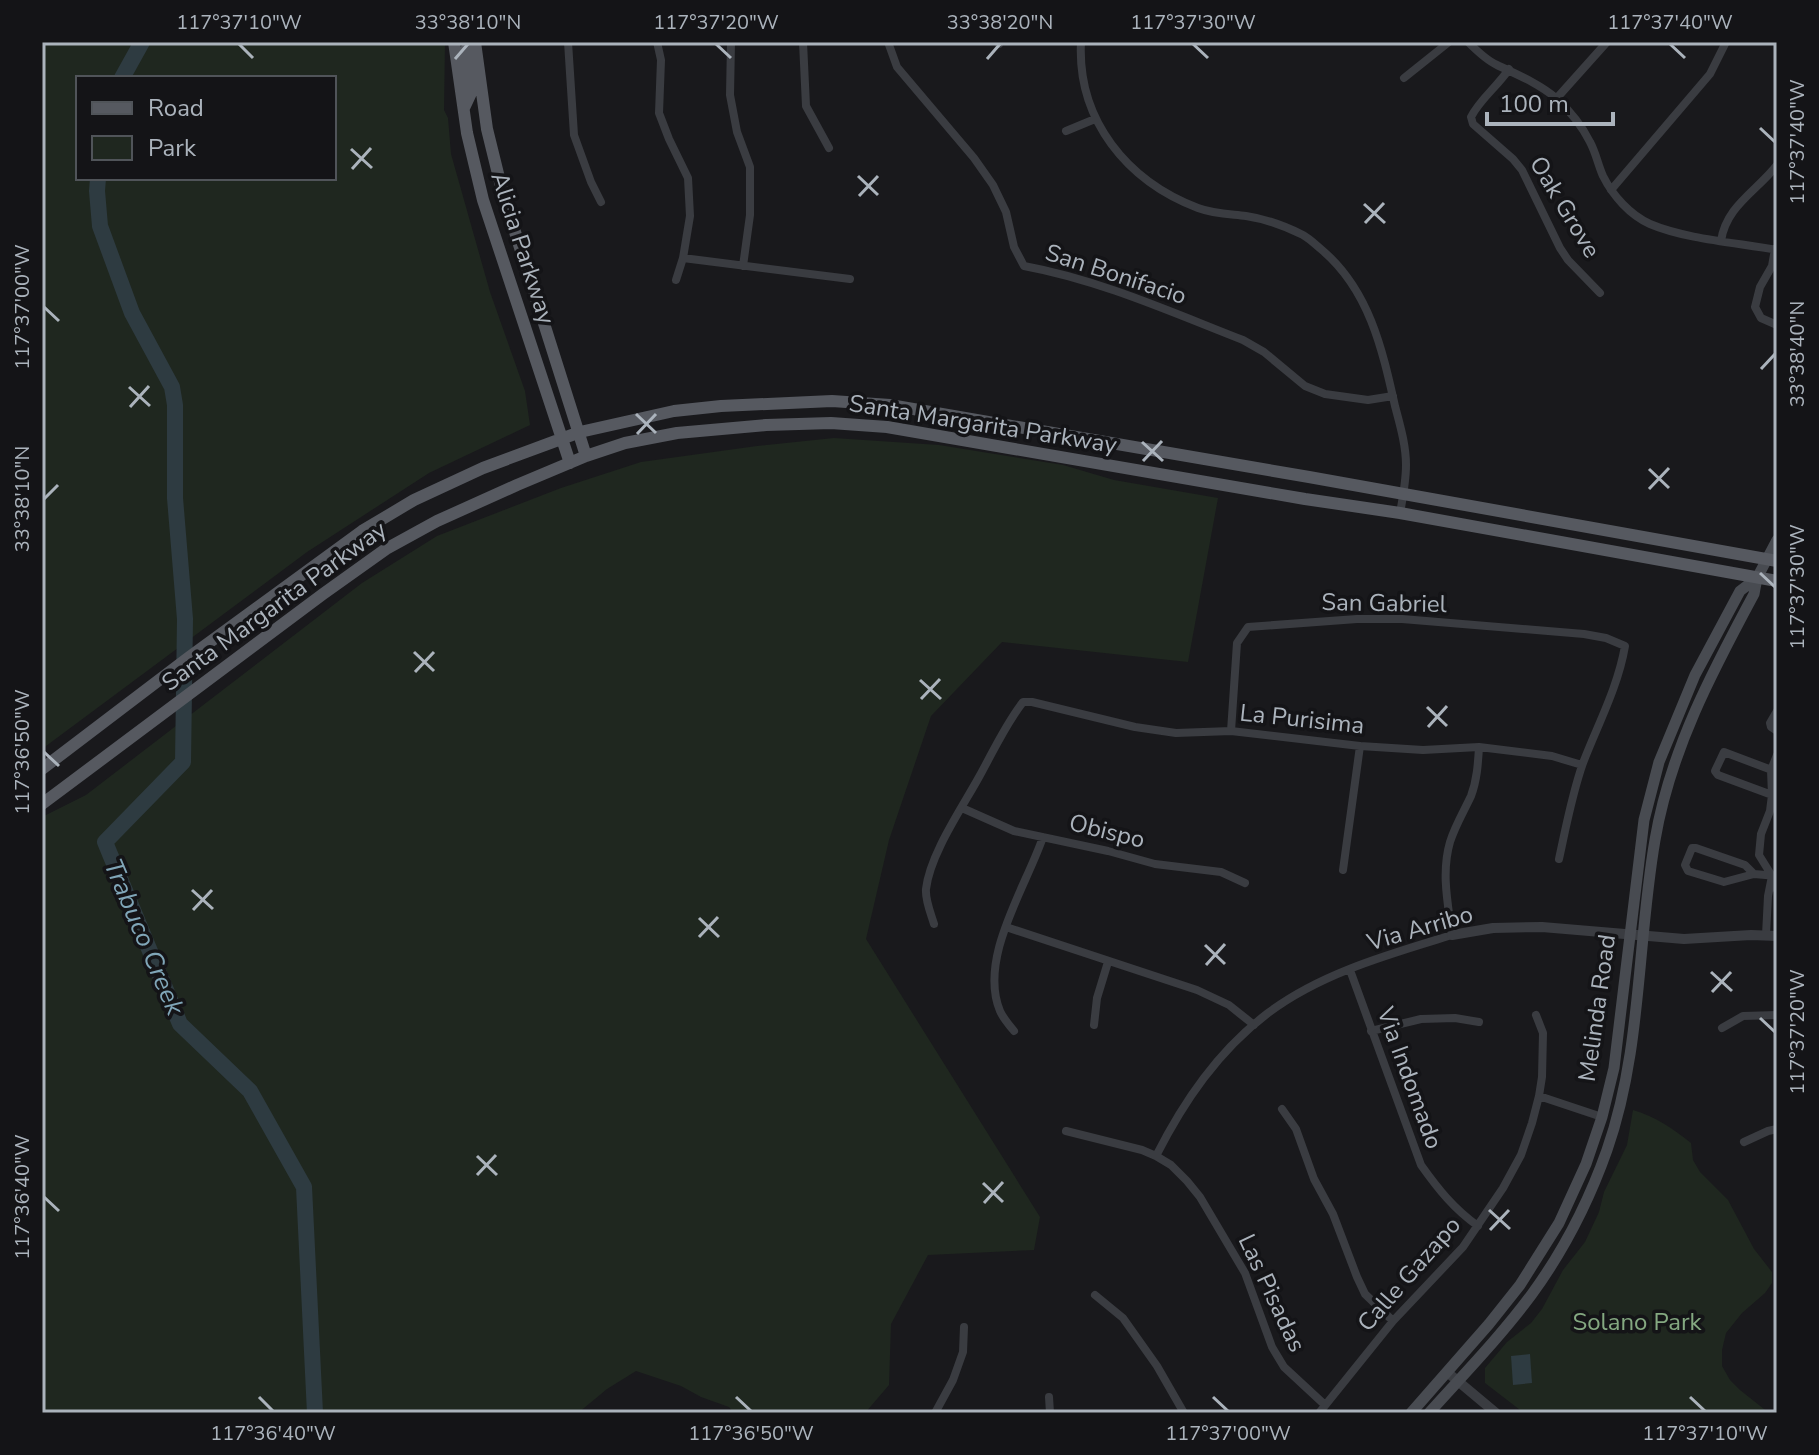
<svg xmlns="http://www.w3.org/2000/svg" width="1819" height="1455" viewBox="0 0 1819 1455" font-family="'Nunito Sans',sans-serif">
	<rect width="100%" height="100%" fill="#19191c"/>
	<!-- green -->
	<path fill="#1f271f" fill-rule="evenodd" d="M 42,42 L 445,42 L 444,110 L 448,118 L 451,154 L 490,292 L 525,391 L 530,425 L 429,473 L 307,552 L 42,749 ZM 78,78 L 334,78 L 334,178 L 78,178 Z
		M 834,438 L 939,445 L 1063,465 L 1114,480 L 1218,498 L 1188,662 L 1002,642 L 931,716 L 889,840 L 866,939 L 1040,1217 L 1034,1250 L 928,1255 L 891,1324 L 889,1385 L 865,1413 L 734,1413 L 729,1407 L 701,1397 L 681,1386 L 636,1371 L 607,1389 L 578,1413 L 42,1413 L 42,817 L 86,795 L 362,583 L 437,536 L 561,488 L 641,462 L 757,446 Z
		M 1633,1110 C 1656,1117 1672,1128 1691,1143 L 1693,1160 L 1700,1172 L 1728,1200 L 1754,1249 L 1772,1272 L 1772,1283 L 1765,1293 L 1742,1313 L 1726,1333 L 1722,1350 L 1722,1366 L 1730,1380 L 1740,1390 L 1769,1413 L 1524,1413 L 1485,1383 L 1485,1368 L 1507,1342 L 1531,1323 L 1542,1309 L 1563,1270 L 1585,1242 L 1599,1212 L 1604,1192 L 1627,1145 Z"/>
	<!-- water -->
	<path fill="#2e3b41" d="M 1530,1354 L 1532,1383 L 1513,1385 L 1511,1356 Z"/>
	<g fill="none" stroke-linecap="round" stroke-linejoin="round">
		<!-- river -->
		<path stroke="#2e3b41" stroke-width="16" d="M 122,78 L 142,42
			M 98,178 L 97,191 L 100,226 L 132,313 L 172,387 L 175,405 L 175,498 L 185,619 L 183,762 L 105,842 L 180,1024 L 250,1091 L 304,1187 L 315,1413"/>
		<!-- minor -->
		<path stroke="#3a3c41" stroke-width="8" d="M 568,42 L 574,135 L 591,182 L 601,202
			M 657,42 L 661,60 L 659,113 L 669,139 L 688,178 L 690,216 L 683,258 L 676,280
			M 731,42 L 730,95 L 737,132 L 750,167 L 750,215 L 743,266
			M 803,42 L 806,106 L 829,148
			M 888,42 L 897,67 L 974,158 L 993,185 L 1006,212 L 1014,247 L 1024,266 C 1100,280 1171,312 1243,340 L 1264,352 L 1305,386 L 1325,394 L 1368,400 L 1393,396
			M 1081,42 C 1077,120 1127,181 1198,208 C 1214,214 1229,214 1246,216 C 1266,219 1285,226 1303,235 C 1310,239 1316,245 1322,250 C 1369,290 1382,348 1395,406 C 1400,425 1406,445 1406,465 C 1406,481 1403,497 1400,513
			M 1468,42 C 1476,50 1486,60 1497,65 C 1518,75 1538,83 1556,98 C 1569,110 1582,126 1590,142 C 1596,153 1598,165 1603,176 C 1613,196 1630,215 1650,224 C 1685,239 1739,243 1777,250
			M 999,44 L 999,42
			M 1509,69 C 1498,86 1480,99 1471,117 L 1473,124 L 1513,159 L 1522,170 L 1560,248 L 1568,260 L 1600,293
			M 1404,78 L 1449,42
			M 1556,99 L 1607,42
			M 1066,131 L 1095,119
			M 1611,190 L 1710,74 L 1726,42
			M 1721,241 C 1726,206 1757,191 1777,165
			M 1775,249 L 1772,266 L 1760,287 L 1755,307 L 1761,318 L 1777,325
			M 683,258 L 850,279
			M 1777,711 L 1770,723 L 1771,727 L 1777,731
			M 1231,731 L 1237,643 L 1248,627 L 1357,619 L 1402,619 L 1584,634 L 1606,638 L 1625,646 C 1618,687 1598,724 1583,763 C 1572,794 1566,827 1559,859
			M 1777,755 L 1771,770 L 1772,795 L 1770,811 L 1761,834 L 1759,855 L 1772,876 L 1777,890
			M 1772,795 L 1718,775 L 1715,771 L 1724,752 L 1777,772
			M 962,808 L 1014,831 L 1108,851 L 1155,864 L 1221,872 L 1245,883
			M 1343,870 L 1360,746
			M 1754,874 L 1745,865 L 1696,848 L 1692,848 L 1685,865 L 1688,871 L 1724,882 L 1754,874 L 1777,876
			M 934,924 C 931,914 925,900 926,889 C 930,854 962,808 979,777 C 993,752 1005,725 1023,702 L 1032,702 L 1135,727 L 1176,733 L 1231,731 L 1360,746 L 1423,750 L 1479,747 L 1552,756 L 1582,765
			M 1006,927 L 1197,990 L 1229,1005 L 1254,1025
			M 1766,935 L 1768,896 L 1772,876
			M 1350,970 L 1421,1165 C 1438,1189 1454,1209 1478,1226
			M 1094,1025 L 1097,998 L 1108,962
			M 1722,1028 L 1743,1016 L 1777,1015
			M 1014,1031 C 1009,1025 1003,1018 1000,1011 C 978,958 1026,887 1043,837
			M 1371,1031 L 1421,1019 L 1455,1018 L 1479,1022
			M 1539,1096 L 1602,1117
			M 1282,1109 L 1296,1129 L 1314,1179 L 1333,1214 L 1357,1277 L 1365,1294 L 1393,1321
			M 1066,1131 L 1142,1150 L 1156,1156 L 1171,1165 L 1187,1181 L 1200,1197 L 1245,1273 L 1272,1347 L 1284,1367 L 1325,1405
			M 1744,1142 L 1768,1131 L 1777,1129
			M 1156,1156 C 1184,1101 1218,1051 1268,1013 C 1321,973 1390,954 1452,935 C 1448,904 1441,873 1450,842 C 1455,826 1464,811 1471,796 C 1477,780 1478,764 1479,747
			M 1095,1295 L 1123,1318 L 1157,1366 L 1184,1413
			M 1049,1397 L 1050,1413
			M 935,1413 L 953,1380 L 963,1352 L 964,1327
			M 1319,1413 L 1393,1321 L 1463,1247 L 1503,1188 L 1521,1155 L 1532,1123 L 1539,1096 L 1542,1077 L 1543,1033 L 1536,1015"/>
		<!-- tertiary -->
		<path stroke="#3a3c41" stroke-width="10" d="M 1452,935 L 1493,928 L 1542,927 L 1684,939 L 1751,935 L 1777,936
			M 1447,1372 L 1496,1413"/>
		<!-- secondary -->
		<path stroke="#484b51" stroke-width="11" d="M 1411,1413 L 1489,1324 L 1520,1285 L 1559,1223 L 1586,1164 L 1602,1117 L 1614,1068 L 1644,820 L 1659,762 L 1695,675 L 1740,591 L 1757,578
			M 1429,1413 C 1464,1374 1501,1336 1532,1294 C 1564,1250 1589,1201 1607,1150 C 1642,1050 1637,943 1655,840 C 1670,751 1712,672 1754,594 L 1757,578 L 1777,540"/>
		<!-- primary -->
		<path stroke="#565960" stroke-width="12" d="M 454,42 L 467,133 L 483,200 L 570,463
			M 475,42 L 487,129 L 503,194 L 586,456
			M 464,108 L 472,91 L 466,50 L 470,42
			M 42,769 L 188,658 L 362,531 L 414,500 L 483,468 L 580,432 L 674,411 L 721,406 L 832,401 L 890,405 L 1309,477 L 1777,561
			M 42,804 L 323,594 L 386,549 L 437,521 L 517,485 L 586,456 L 625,443 L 677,433 L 766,425 L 831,423 L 887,427 L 1305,499 L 1400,513 L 1777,581"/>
	</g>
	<!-- ticks -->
	<path fill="none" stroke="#abb3bc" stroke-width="3" d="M 239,44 L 253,58M 716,44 L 731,58M 1193,44 L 1208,58M 1670,44 L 1685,58M 455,59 L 468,44M 987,59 L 1000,44M 1760,128 L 1775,142M 351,149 L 372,168M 352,169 L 371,148M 858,176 L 878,195M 859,196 L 878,176M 1364,204 L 1385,223M 1365,223 L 1384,203M 44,307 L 59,321M 1761,369 L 1775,354M 129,387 L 150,406M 130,407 L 149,386M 636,414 L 656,433M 637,434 L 656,414M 1142,442 L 1163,461M 1143,461 L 1162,441M 1649,469 L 1669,488M 1649,489 L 1669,468M 44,499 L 58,485M 1760,573 L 1775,587M 414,652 L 434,671M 415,672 L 434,652M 920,680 L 941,699M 921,699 L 940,679M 1427,707 L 1447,726M 1428,727 L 1447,706M 44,752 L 59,766M 192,890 L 213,909M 193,910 L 212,890M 699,918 L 719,937M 699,937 L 718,917M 1205,945 L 1225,964M 1206,965 L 1225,944M 1711,972 L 1732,991M 1712,992 L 1731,972M 1760,1018 L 1775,1032M 477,1156 L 497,1175M 477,1175 L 496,1155M 983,1183 L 1003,1202M 44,1197 L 59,1211M 984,1203 L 1003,1182M 1489,1210 L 1510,1229M 1490,1230 L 1509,1210M 259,1397 L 273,1411M 736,1397 L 751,1411M 1213,1397 L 1228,1411M 1690,1397 L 1705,1411"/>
	<g text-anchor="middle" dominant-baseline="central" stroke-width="7" stroke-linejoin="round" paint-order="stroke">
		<!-- street labels -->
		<g font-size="24" fill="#abb3bc" stroke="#141417">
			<text transform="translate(1565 207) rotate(59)">Oak Grove</text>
			<text transform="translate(523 248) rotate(72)">Alicia Parkway</text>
			<text transform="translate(1116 274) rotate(18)">San Bonifacio</text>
			<text transform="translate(983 424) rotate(9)">Santa Margarita Parkway</text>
			<text transform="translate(1384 603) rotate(1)">San Gabriel</text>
			<text transform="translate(274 606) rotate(-36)">Santa Margarita Parkway</text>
			<text transform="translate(1302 719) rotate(6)">La Purisima</text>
			<text transform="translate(1107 831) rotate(14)">Obispo</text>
			<text transform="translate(1420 928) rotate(-16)">Via Arribo</text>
			<text transform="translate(1597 1008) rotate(-82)">Melinda Road</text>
			<text transform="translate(1410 1078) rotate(70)">Via Indomado</text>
			<text transform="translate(1409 1274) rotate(-49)">Calle Gazapo</text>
			<text transform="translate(1272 1293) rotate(65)">Las Pisadas</text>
		</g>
		<!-- park labels -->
		<g font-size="24" fill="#84a881" stroke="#141417">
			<text x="1637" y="1322">Solano Park</text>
		</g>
		<!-- water labels -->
		<g font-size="26" font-style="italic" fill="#80a6b8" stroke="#141417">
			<text transform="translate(144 937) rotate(67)">Trabuco Creek</text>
		</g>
	</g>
	<!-- border -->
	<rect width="1819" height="1455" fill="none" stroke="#141417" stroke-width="88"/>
	<!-- legend -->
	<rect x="76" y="76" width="260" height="104" fill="#141417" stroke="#505459" stroke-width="2"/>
	<rect x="92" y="102" width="40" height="12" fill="#565960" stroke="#505459" stroke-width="2"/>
	<text x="148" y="116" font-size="24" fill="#abb3bc">Road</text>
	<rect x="92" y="136" width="40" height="24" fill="#1f271f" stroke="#505459" stroke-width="2"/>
	<text x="148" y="156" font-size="24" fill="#abb3bc">Park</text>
	<!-- scale -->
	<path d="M1487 112v12h126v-12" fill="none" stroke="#abb3bc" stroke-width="4"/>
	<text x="1499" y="112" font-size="24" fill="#abb3bc" stroke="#141417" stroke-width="6" paint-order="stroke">100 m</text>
	<rect x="44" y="44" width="1731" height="1367" fill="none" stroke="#abb3bc" stroke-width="3"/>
	<g font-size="20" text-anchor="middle" fill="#abb3bc">
		<text x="239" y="29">117°37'10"W</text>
		<text x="468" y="29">33°38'10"N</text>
		<text x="716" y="29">117°37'20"W</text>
		<text x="1000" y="29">33°38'20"N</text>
		<text x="1193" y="29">117°37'30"W</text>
		<text x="1670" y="29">117°37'40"W</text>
		<text transform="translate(1797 142) rotate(-90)" y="7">117°37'40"W</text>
		<text transform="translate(22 307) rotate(-90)" y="7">117°37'00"W</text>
		<text transform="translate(1797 354) rotate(-90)" y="7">33°38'40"N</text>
		<text transform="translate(22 499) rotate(-90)" y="7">33°38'10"N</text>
		<text transform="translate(1797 587) rotate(-90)" y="7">117°37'30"W</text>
		<text transform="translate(22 752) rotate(-90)" y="7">117°36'50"W</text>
		<text transform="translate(1797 1032) rotate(-90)" y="7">117°37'20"W</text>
		<text transform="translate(22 1197) rotate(-90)" y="7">117°36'40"W</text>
		<text x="273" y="1440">117°36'40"W</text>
		<text x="751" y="1440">117°36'50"W</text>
		<text x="1228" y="1440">117°37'00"W</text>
		<text x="1705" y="1440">117°37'10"W</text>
	</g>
</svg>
